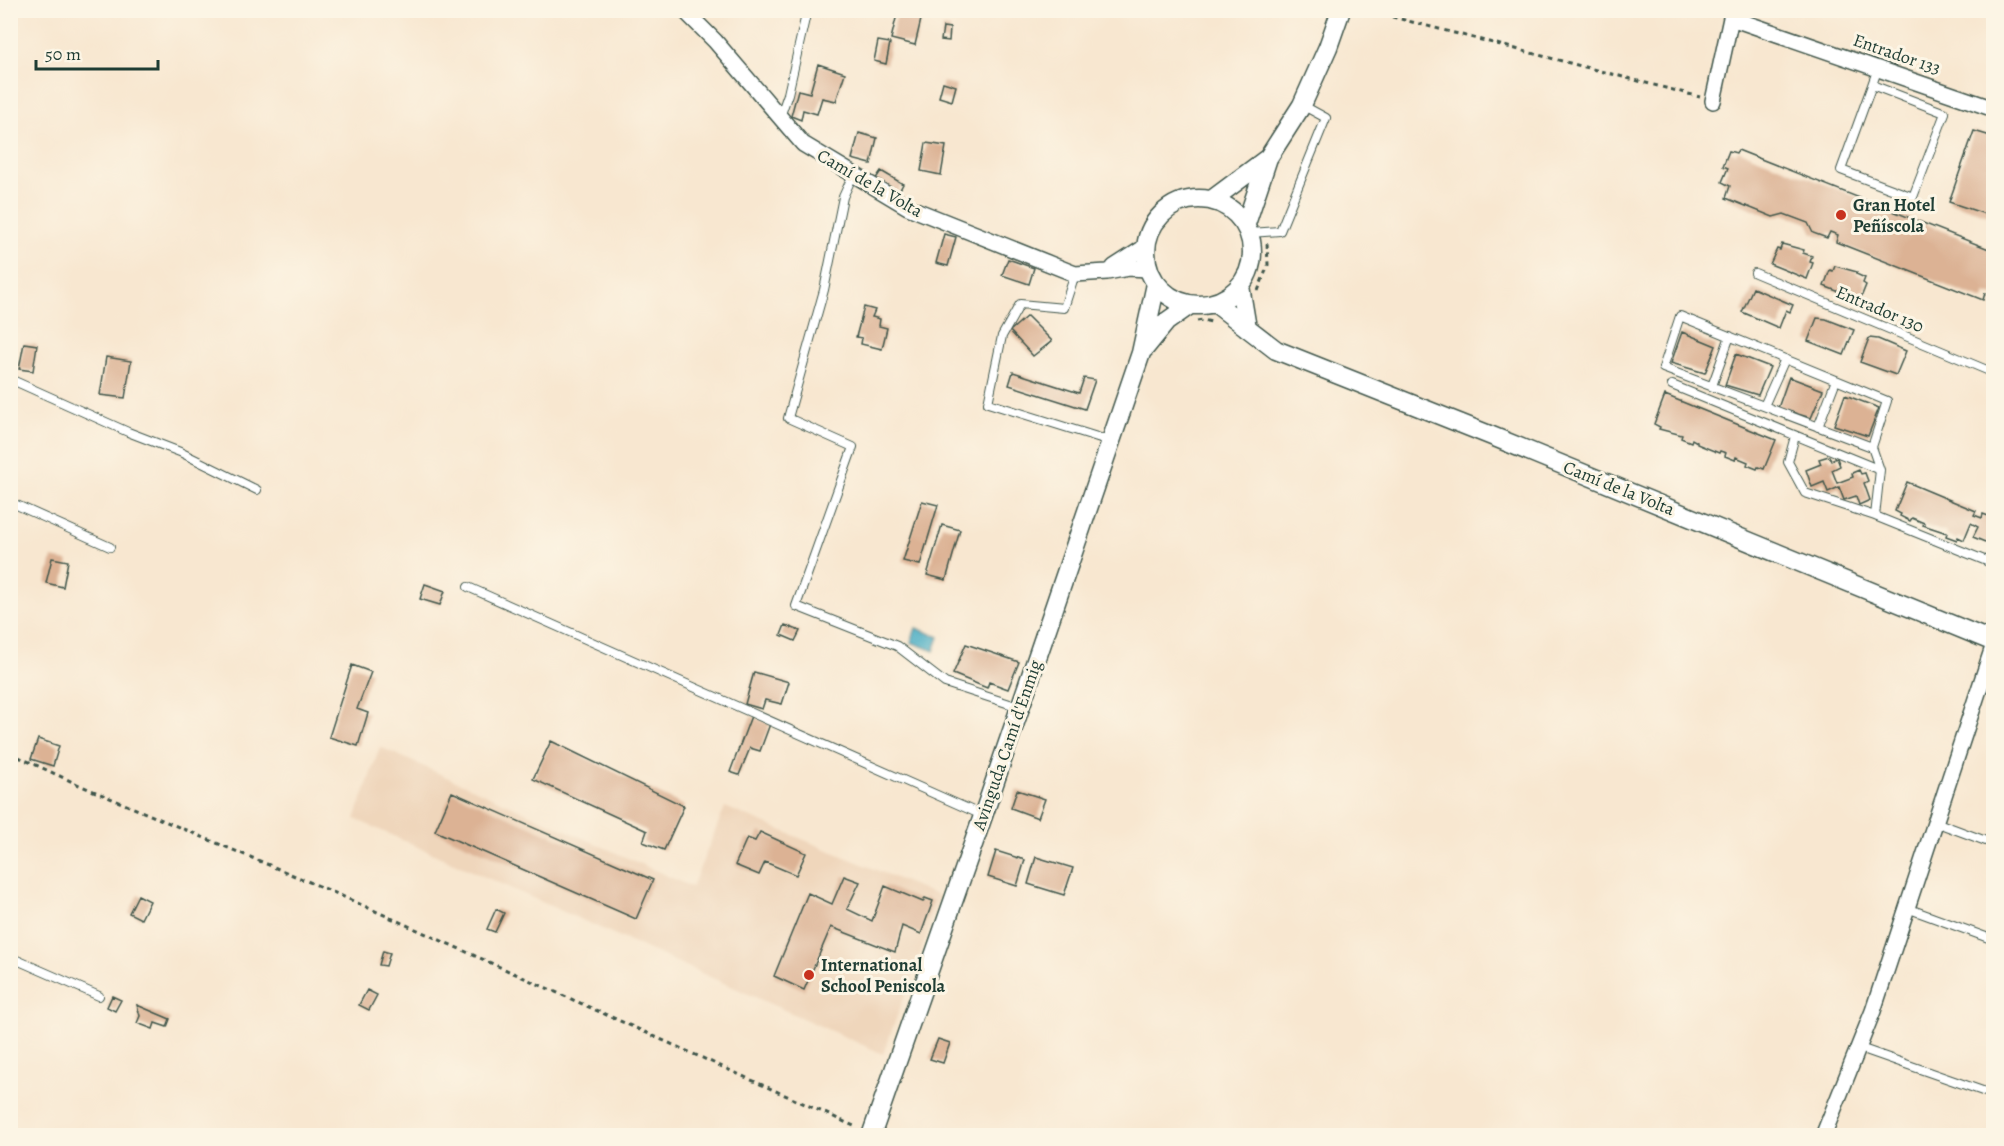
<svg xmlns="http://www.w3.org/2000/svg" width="2004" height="1146" viewBox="0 0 2004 1146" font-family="Alegreya,serif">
	<rect width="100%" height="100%" fill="#fcf5e5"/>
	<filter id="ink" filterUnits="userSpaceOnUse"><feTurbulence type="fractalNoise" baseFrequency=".0167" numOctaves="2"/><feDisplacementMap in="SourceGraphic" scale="12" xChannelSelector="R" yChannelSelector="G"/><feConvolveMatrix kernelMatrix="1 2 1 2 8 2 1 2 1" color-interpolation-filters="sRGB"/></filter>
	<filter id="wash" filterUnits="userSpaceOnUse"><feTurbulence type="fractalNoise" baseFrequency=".008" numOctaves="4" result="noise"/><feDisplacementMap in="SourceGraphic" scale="24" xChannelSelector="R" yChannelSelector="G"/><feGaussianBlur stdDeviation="1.35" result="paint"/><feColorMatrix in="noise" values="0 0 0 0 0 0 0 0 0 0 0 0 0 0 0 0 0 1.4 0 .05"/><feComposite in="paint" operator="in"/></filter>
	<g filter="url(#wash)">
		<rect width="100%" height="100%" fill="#f8e7d0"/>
		<!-- built -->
		<path fill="#efd6bb" d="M 380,747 L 692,887 L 725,807 L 941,897 L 883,1054 L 355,819 Z"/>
		<!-- water -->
		<path fill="#43aac3" stroke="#31747c" stroke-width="1.5" d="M 916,628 L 939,637 L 934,651 L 911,642 Z"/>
		<g id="blocks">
			<!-- building -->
			<path fill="#dcb294" d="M 898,10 L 923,11 L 915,45 L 891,39 Z
				M 943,27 L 950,28 L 949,41 L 941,40 Z
				M 878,41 L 890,43 L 886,64 L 874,61 Z
				M 818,64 L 845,73 L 836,101 L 822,98 L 817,114 L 803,110 L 801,120 L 791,116 L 798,90 L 810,93 Z
				M 943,82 L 956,86 L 952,101 L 939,97 Z
				M 1974,131 L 1994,137 L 1994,217 L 1949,202 Z
				M 859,133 L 877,138 L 871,164 L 852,159 Z
				M 926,143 L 946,146 L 941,175 L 921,171 Z
				M 1738,150 L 1994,251 L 1994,296 L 1985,293 L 1983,300 L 1836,242 L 1838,235 L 1830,232 L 1827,238 L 1813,233 L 1808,223 L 1784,214 L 1773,217 L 1726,198 L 1730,186 L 1722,182 L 1728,168 L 1723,166 L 1729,151 L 1736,153 Z
				M 881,171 L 903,184 L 898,193 L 875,180 Z
				M 944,234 L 956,237 L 948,266 L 936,263 Z
				M 1782,244 L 1804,250 L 1803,253 L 1812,256 L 1810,262 L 1813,263 L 1807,279 L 1770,264 L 1777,249 L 1780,250 Z
				M 1008,259 L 1034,268 L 1029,284 L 1002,275 Z
				M 1835,266 L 1857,272 L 1856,274 L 1865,278 L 1863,283 L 1866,285 L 1860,300 L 1824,286 L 1830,270 L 1833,271 Z
				M 1753,288 L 1793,305 L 1790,312 L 1786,310 L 1779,328 L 1742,312 Z
				M 864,307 L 875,310 L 872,317 L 880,319 L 879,326 L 887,328 L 882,349 L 861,344 L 862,338 L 856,337 Z
				M 1027,316 L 1052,341 L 1033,356 L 1010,331 Z
				M 1817,318 L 1826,319 L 1854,330 L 1844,355 L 1808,341 Z
				M 1682,332 L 1716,346 L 1705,373 L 1671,363 Z
				M 1869,338 L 1878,339 L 1906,351 L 1896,375 L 1860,362 Z
				M 24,343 L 37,345 L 33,371 L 19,369 Z
				M 1736,354 L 1770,367 L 1758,395 L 1725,385 Z
				M 106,357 L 131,361 L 125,398 L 100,395 Z
				M 1013,372 L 1079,393 L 1084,378 L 1095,380 L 1085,409 L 1009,385 Z
				M 1789,377 L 1823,390 L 1811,418 L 1778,408 Z
				M 1665,395 L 1776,440 L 1764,469 L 1758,467 L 1757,469 L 1747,465 L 1748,462 L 1736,457 L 1735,460 L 1725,456 L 1726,453 L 1720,451 L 1719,453 L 1697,444 L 1697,442 L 1692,439 L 1691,442 L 1681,438 L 1682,435 L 1659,429 L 1660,427 L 1654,424 Z
				M 1845,395 L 1879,408 L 1868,436 L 1834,425 Z
				M 1829,456 L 1831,461 L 1837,458 L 1840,466 L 1832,470 L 1837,483 L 1853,477 L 1852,473 L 1859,470 L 1861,474 L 1865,473 L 1868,481 L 1864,483 L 1870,500 L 1859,505 L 1856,496 L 1844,500 L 1839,487 L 1828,492 L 1824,482 L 1812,487 L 1806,470 L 1821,464 L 1819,459 Z
				M 1907,482 L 1976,511 L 1974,515 L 1982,518 L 1983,514 L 1994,518 L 1994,536 L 1990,544 L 1973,537 L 1978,527 L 1971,523 L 1964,540 L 1958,537 L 1957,540 L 1946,536 L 1947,533 L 1923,525 L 1924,523 L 1912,518 L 1910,521 L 1900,516 L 1901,514 L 1895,511 Z
				M 922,501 L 938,505 L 920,565 L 903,561 Z
				M 942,525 L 960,530 L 946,580 L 927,575 Z
				M 52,558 L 68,561 L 63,587 L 46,583 Z
				M 425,584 L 445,591 L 440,605 L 420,599 Z
				M 785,625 L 800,631 L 795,641 L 781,635 Z
				M 966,644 L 1019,662 L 1008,689 L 989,682 L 987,688 L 953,674 Z
				M 352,665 L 371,672 L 357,709 L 368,713 L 358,746 L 329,737 Z
				M 754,672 L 789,682 L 782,704 L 765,700 L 762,709 L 745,704 Z
				M 751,716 L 770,724 L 760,751 L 750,748 L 739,775 L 730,772 Z
				M 38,739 L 59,746 L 53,766 L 31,759 Z
				M 551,741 L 684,806 L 664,850 L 643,842 L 647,831 L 533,779 Z
				M 1017,790 L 1045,799 L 1038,818 L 1011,808 Z
				M 452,792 L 653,880 L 636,919 L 435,831 Z
				M 760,832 L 806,853 L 796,875 L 765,862 L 759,875 L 735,865 L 747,838 L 755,841 Z
				M 996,851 L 1025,860 L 1017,886 L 988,877 Z
				M 1036,857 L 1073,868 L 1064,895 L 1028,884 Z
				M 844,876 L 860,882 L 847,909 L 872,921 L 885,886 L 923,902 L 925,898 L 933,901 L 921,934 L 902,926 L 895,952 L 831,927 L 804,990 L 774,976 L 808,893 L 832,904 Z
				M 138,895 L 150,901 L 141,919 L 129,913 Z
				M 496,909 L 504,913 L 495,932 L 487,929 Z
				M 383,951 L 390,953 L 386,966 L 379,965 Z
				M 367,990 L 377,995 L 369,1010 L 359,1005 Z
				M 112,996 L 121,1000 L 115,1011 L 107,1007 Z
				M 137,1005 L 170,1019 L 167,1027 L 155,1023 L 153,1029 L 137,1023 L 140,1016 Z
				M 938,1039 L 950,1043 L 943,1063 L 930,1059 Z"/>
		</g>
	</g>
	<g filter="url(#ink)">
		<use href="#blocks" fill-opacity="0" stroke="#40564b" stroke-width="1.5"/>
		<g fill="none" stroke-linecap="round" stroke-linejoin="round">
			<defs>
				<path id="service" d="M 1872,85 L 1841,170 L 1913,197 L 1945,113 L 1872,85 L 1878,68
					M 780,117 L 788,94 L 807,10
					M 853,175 L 843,197 L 824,290 L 788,418 L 853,447 L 796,606 L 897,646 L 945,683 L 1019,707
					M 1250,233 L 1280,231 L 1326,118 L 1302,105
					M 1755,273 L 1994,373
					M 1075,274 L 1064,308 L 1020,304 L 1002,336 L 988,403 L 1110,441
					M 10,379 L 128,432 L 180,452 L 257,490
					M 1672,385 L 1880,470 L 1875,516 L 1994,564
					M 1712,386 L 1730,336
					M 1764,406 L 1785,359
					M 1818,427 L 1836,380
					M 1795,436 L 1788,462 L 1805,493 L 1875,516
					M 1872,447 L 1663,368 L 1680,316 L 1887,401 L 1872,447 L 1880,470
					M 10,502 L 110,547
					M 468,587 L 982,815
					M 1935,822 L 1994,844
					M 1907,908 L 1994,940
					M 10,957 L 99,996
					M 1860,1048 L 1994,1095"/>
				<path id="minor" d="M 684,10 L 715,41 L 803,144 L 908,207 L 1075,274 L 1107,272 L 1129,268 L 1148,269
					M 1713,101 L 1731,18 L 1994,109
					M 1114,267 L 1145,247
					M 1823,1136 L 1873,1011 L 1994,644"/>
				<path id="tertiary" d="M1146 252a53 53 0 1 1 106 0a53 53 0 1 1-106 0Z
					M 1213,199 L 1268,158
					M 1246,224 L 1268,158 L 1302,105 L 1328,47 L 1341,10
					M 1240,286 L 1247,328
					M 1215,303 L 1276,350 L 1492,436 L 1994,642
					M 1144,349 L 1166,322 L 1190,305
					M 871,1136 L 983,816 L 1141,353 L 1156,284"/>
			</defs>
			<!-- service casing -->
			<use href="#service" stroke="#40564b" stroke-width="10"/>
			<!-- minor casing -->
			<use href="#minor" stroke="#40564b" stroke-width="18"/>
			<!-- tertiary casing -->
			<use href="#tertiary" stroke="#40564b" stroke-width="21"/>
			<!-- path -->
			<path stroke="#40564b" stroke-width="3" stroke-dasharray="4.5 4.5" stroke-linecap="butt" d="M 1366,10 L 1700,97
				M 1258,291 L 1268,265 L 1267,242
				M 1197,321 L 1203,320 L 1211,322
				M 10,753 L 77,784 L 333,892 L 856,1127"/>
			<!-- service -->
			<use href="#service" stroke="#fff" stroke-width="8"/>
			<!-- minor -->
			<use href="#minor" stroke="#fff" stroke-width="15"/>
			<!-- tertiary -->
			<use href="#tertiary" stroke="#fff" stroke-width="18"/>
		</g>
	</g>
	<!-- markers -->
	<g fill="#c8321e" stroke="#fcf5e5" stroke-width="2">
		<circle cx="1841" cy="215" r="6"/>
		<circle cx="809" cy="975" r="6"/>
	</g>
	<g text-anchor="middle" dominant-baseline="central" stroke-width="6" stroke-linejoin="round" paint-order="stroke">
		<!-- street labels -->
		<g font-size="18" fill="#1f3d34" stroke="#fcf5e5">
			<text transform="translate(1897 54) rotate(19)">Entrador 133</text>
			<text transform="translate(870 183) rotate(30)">Camí de la Volta</text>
			<text transform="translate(1880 309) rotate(23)">Entrador 130</text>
			<text transform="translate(1619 488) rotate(22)">Camí de la Volta</text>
			<text transform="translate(1007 745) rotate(-71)">Avinguda Camí d'Enmig</text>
		</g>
		<!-- poi labels -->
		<g font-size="18" font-weight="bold" fill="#1f3d34" stroke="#fcf5e5" text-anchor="start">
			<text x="1853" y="205">Gran Hotel<tspan x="1853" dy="21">Peñíscola</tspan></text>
			<text x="821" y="965">International<tspan x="821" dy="21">School Peniscola</tspan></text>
		</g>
	</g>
	<!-- margin -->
	<rect width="2004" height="1146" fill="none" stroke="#fcf5e5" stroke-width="36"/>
	<!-- scale -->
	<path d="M36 60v9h122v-9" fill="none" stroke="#1f3d34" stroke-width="3"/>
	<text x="45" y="60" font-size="18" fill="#1f3d34" stroke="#fcf5e5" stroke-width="4.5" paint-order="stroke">50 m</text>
</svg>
